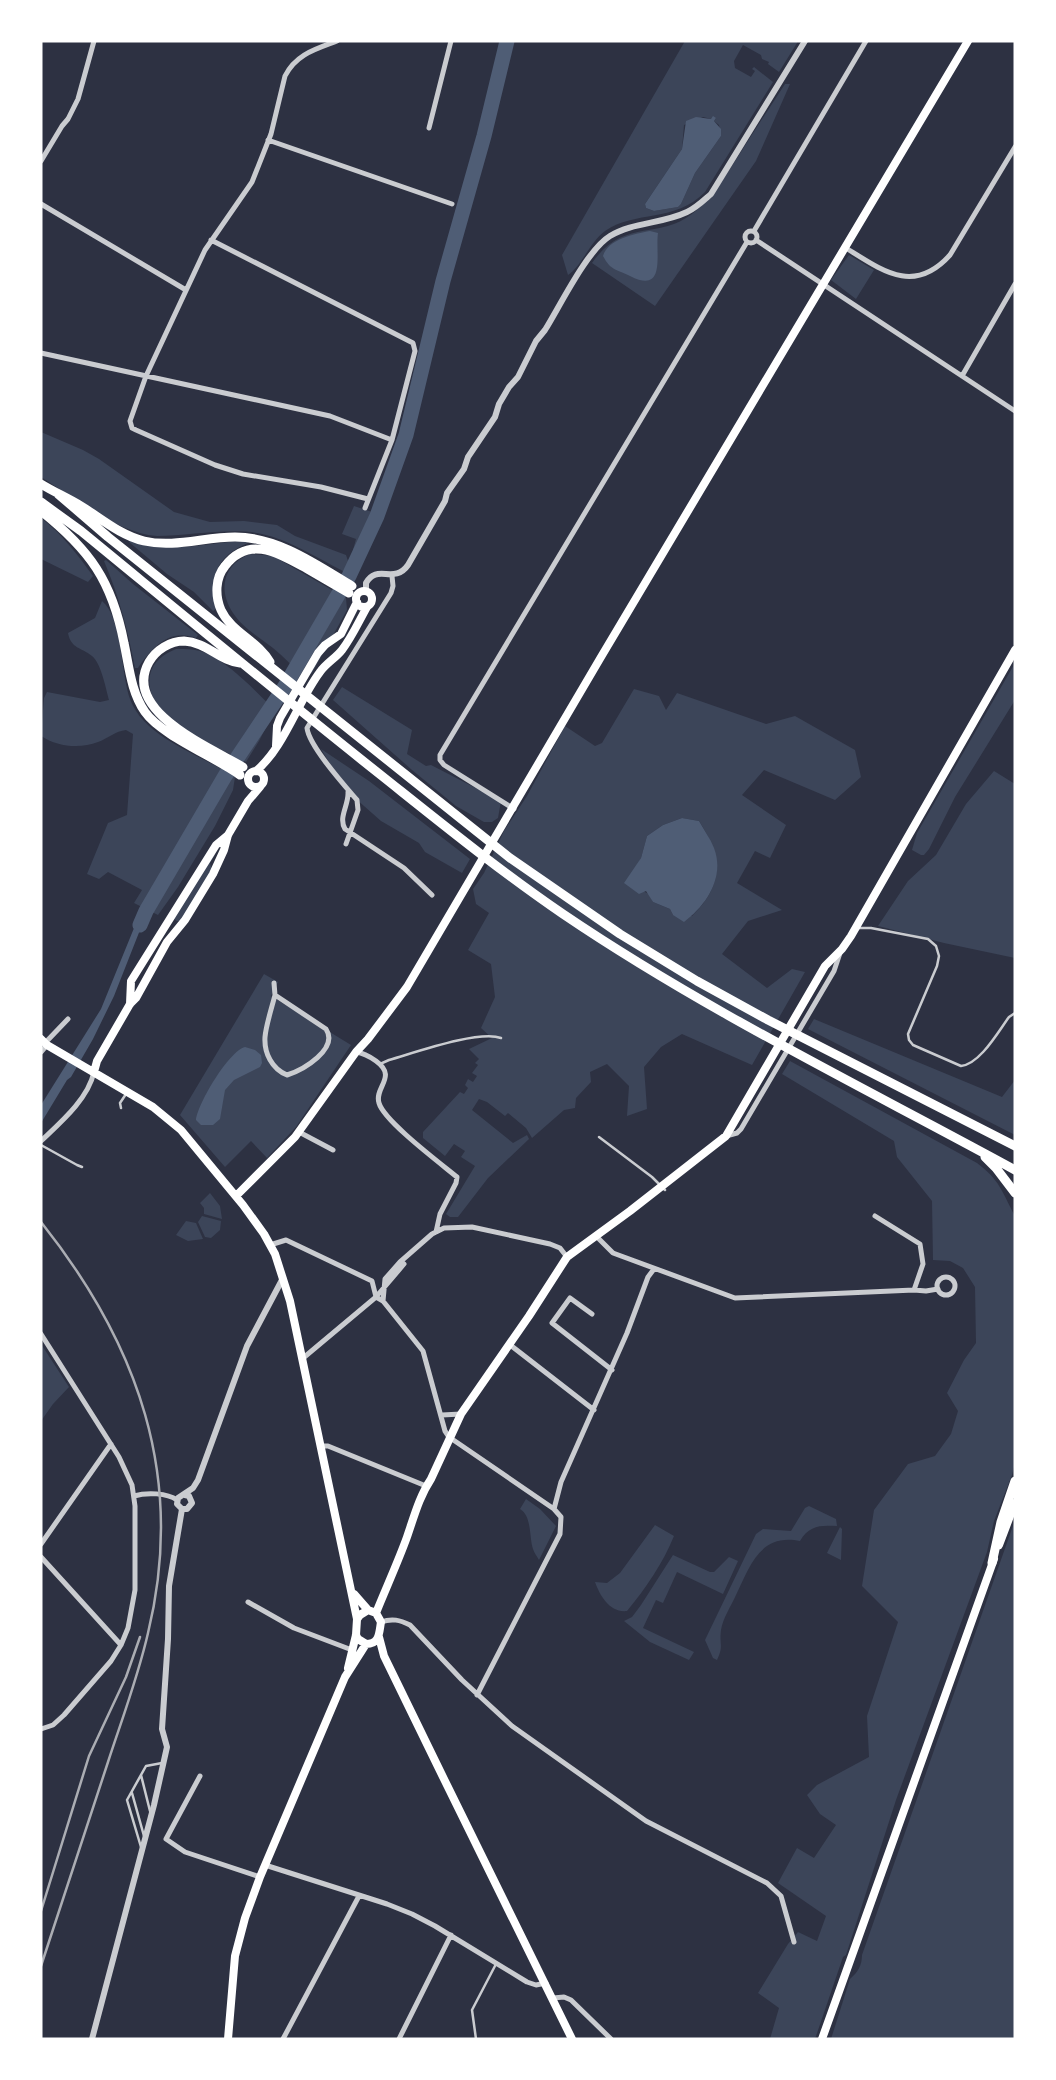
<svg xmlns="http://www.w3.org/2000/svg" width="1056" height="2080" viewBox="0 0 1056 2080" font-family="Ubuntu,sans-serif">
	<rect width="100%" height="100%" fill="#2d3142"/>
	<!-- green -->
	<path fill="#3c4559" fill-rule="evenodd" d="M 685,41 L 797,41 L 797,43 L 779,72 L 768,64 L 769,62 L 762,59 L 761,55 L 743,45 L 734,61 L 735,68 L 751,77 L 755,71 L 752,69 L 754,67 L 773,82 L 705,192 C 675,223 635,210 605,231 C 590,242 581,267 568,275 L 562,255 ZM 703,117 L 711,119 L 716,118 L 714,121 L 719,125 L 721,136 L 695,173 L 681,204 L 678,207 L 654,211 L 646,208 L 645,204 L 682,149 L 684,125 Z
		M 785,84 L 790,84 L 756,161 L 655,306 L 592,263 C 623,218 658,240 692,214 C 713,198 725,176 739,155 C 754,131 770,107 785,84 Z
		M 849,255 L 874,270 L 856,299 L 831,280 Z
		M 41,432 L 83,450 L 99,459 L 174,512 L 210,522 L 244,521 L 277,525 L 295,536 L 346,555 L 349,564 L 343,571 C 317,558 290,540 262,534 C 234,527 188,536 157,536 C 117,533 75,498 41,477 Z
		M 354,506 L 372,512 L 356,551 L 353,550 L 356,539 L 342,534 Z
		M 41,518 C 62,534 78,555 93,576 L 88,582 L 41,559 Z
		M 130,540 C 147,544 163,548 181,547 C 203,546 225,541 247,541 L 248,543 C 217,556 208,577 216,609 L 213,611 L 194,592 L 167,574 L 129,542 Z
		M 250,554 L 273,556 L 346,598 L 347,610 L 312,673 L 304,677 C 294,668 284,657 273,648 C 259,637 243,628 233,613 C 217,589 224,564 250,554 Z
		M 106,560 L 133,584 L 198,635 L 196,638 C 169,628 152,648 138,668 L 135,668 C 128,631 119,596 104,561 Z
		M 102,601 C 122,617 121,674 130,699 C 142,732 183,748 212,764 C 220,768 229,771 235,777 L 233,790 L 215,826 L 178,887 L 158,915 L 134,903 L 142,890 L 108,872 L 99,879 L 87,874 L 108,823 L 127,815 L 133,734 L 126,730 C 115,731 109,738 98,742 C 80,749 58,747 41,736 L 44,698 L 47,692 L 100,702 L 109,700 C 106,689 101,663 92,656 C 81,647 71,649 68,633 L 95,618 Z
		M 176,649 C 186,649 197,649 206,653 C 233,666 254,690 275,710 L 259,741 L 246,762 C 215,746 142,718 150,675 C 153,661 164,654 176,649 Z
		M 1015,663 L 1015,700 L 955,797 L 929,849 L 924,855 L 921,855 L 912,850 L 917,833 Z
		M 342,687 L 412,730 L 407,754 L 426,766 L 431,765 L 501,801 L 498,818 L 492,822 L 484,822 L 456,806 L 412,770 L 333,700 Z
		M 634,689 L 659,696 L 666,710 L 677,693 L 766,724 L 795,716 L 855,750 L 861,777 L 835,800 L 764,770 L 742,795 L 786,825 L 770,858 L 755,851 L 737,883 L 782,910 L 748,921 L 722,954 L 767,988 L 792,969 L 805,972 L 752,1065 L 682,1034 L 661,1047 L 644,1067 L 647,1109 L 627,1116 L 629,1086 L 607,1064 L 590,1072 L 591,1082 L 576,1098 L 575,1108 L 564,1110 L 532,1138 L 526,1128 L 508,1113 L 505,1116 L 487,1102 L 479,1099 L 472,1110 L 513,1143 L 527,1135 L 529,1139 L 488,1178 L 458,1217 L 450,1217 L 446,1214 L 475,1166 L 461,1157 L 465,1151 L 454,1144 L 445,1156 L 423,1138 L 423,1132 L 460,1092 L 464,1094 L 468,1088 L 465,1085 L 468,1079 L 473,1082 L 477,1076 L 472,1073 L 478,1065 L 475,1063 L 479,1059 L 469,1049 L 492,1038 L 481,1028 L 495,997 L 491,964 L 468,950 L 489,913 L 476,904 L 473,889 L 484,873 L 504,831 L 527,796 L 565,726 L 595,746 L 602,743 ZM 682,818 L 699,821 C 723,858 724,884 692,916 L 673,915 L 670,909 L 653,902 L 649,894 L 643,891 L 635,869 L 641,858 L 647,836 L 663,825 Z
		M 321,749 L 369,781 L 470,859 L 462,873 L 425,852 L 419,843 L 381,821 L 347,791 Z
		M 994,771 L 1015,784 L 1015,958 L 944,943 L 878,926 L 908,881 L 936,855 L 966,804 Z
		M 213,854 L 215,855 L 210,863 L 212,870 L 181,921 L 177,921 L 174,919 Z
		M 264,974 L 278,982 L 271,996 L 351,1045 L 296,1127 L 267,1158 L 251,1141 L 225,1167 L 180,1115 Z
		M 814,1019 L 1002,1097 L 1015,1080 L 1015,1135 L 808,1029 Z
		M 790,1061 L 977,1163 C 1000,1180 1002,1192 1015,1216 L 1015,1463 L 1012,1475 L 994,1521 L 987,1552 L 896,1800 L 846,1955 L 843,1957 L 815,2039 L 770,2039 L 779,2008 L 758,1993 L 788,1944 L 798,1932 L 817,1941 L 826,1916 L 778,1883 L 797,1848 L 814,1858 L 836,1825 L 820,1814 L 807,1795 L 817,1785 L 869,1757 L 867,1716 L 898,1622 L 862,1586 L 874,1510 L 908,1464 L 935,1456 L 951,1434 L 958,1411 L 947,1393 L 964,1360 L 976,1343 L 975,1287 L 963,1268 L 950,1261 L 933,1260 L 932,1201 L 897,1157 L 894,1141 L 782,1074 Z
		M 210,1193 L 220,1206 L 222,1219 L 204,1214 L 204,1208 L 200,1203 Z
		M 202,1216 L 221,1221 L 220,1230 L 211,1238 L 205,1237 L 198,1222 Z
		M 186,1221 L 196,1223 L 203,1239 L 188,1241 L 176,1235 Z
		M 41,1344 L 69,1387 L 53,1404 L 41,1421 Z
		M 526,1499 L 540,1509 L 556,1526 L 539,1560 C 537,1556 534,1553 533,1549 C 529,1537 532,1516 520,1509 Z
		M 809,1506 L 836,1519 L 837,1526 C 821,1525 809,1525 800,1541 C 760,1533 750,1566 736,1595 C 731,1606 723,1618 721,1630 C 719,1645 724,1645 717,1660 L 713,1658 L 705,1640 L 756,1534 L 763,1529 L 791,1531 L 805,1508 Z
		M 1015,1520 L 1015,2039 L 831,2039 L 850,1979 C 858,1972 862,1965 862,1955 Z
		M 655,1525 L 674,1536 C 663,1563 646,1588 627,1611 C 610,1613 600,1596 595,1582 L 607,1583 L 620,1573 Z
		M 840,1527 L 842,1529 L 841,1560 L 827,1553 Z
		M 673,1555 L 710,1572 L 714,1572 L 729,1557 L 738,1561 L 723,1594 L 677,1572 L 663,1603 L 656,1600 L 643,1628 L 694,1652 L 689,1660 L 650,1642 L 624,1621 L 632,1617 L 641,1605 Z"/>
	<!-- water -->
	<path fill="#4f5d75" d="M 713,116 L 716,118 L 714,121 L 721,129 L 721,136 L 695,173 L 681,204 L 678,207 L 654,211 L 646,208 L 645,204 L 682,149 L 686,121 L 696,117 L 711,119 Z
		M 650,231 L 658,233 C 655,253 667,295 630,276 C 616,269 611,271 603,256 C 608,239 634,234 650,231 Z
		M 682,818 L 699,821 C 704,830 710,838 714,848 C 725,877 707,905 684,922 L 673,915 L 670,909 L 653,902 L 646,891 L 639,894 L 624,883 L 641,858 L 647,836 L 663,825 Z
		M 143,906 L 154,909 L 140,930 L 114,996 L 93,1039 L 71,1077 L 67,1080 L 41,1123 L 41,1105 L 101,1009 Z
		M 245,1047 L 255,1050 L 261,1055 L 262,1063 L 260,1067 L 234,1080 L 225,1090 L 220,1119 L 213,1125 L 201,1125 L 196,1120 C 198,1103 229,1051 245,1047 Z"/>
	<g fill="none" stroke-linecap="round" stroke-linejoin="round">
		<!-- river -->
		<path stroke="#4f5d75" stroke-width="15" d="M 140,925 L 146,911 L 225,776 L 284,688 L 349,576 L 377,516 L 406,435 L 443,281 L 484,136 L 507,41"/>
		<!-- service -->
		<path stroke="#caccd0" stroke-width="2.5" d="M 857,928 L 871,928 L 928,939 L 936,946 L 939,956 L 937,966 L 908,1034 L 909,1040 L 913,1045 L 961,1066 C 980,1064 998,1032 1009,1017 L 1015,1013
			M 380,1064 L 389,1060 C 414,1053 478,1030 501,1038
			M 121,1108 L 120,1103 L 126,1094
			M 599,1137 L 652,1177 L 665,1190
			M 41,1145 L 77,1165 L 82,1167
			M 141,1775 L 150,1811
			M 132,1793 L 144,1836
			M 141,1847 L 127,1800 L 146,1766 L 162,1763
			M 476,2039 L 472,2010 L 496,1964"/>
		<!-- minor -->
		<path stroke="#caccd0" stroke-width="5" d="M 337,41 C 316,49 296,54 285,76 L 271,134 L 252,182 L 205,250 L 146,376 L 130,421 L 132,428 L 136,430 L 215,465 L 243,474 L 321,487 L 368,499
			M 429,128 L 451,41
			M 268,140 L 452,204
			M 41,161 L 62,126 L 68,119 L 78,99 L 94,41
			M 41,204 L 186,290
			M745 237a6 6 0 1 1 12 0a6 6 0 1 1-12 0Z
			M 754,231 L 866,41
			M 211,240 L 413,343 L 415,351 L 392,440 L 365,508
			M 756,240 L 1015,411
			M 846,248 C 883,271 914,295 950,255 L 1015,147
			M 41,353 L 330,416 L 392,440
			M 962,376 L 1015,284
			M 348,792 C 349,805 338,817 345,829 L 404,868 L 432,895
			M 514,809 L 444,765 L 440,760 L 440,755 L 747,242
			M 346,844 L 358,810 L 357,800 C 344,785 309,746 307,728 L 391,593 L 393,586 L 392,576
			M 274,983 L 275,995 L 326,1029 C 339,1049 303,1070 287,1075 C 272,1069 264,1053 265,1037 C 266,1025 272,1007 275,995
			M 45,1043 L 68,1019
			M 41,1052 L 47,1045
			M 356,1052 C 364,1053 369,1056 376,1061 C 398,1077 374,1087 379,1103 C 384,1121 440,1163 457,1177 L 456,1183 L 440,1214 L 436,1232
			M 299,1132 L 333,1150
			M 726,1136 L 737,1133 L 741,1129 L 834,971 L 840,953
			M 41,1141 C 61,1122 88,1099 94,1072
			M 875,1216 L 920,1244 L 923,1264 L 914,1290
			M 599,1239 L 613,1253 L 735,1298 L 914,1290 L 926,1291 L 938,1289
			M 270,1245 L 286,1240 L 372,1281 L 376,1297
			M937 1286a9 9 0 1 1 18 0a9 9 0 1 1-18 0Z
			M 376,1297 L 383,1301 L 423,1351 L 445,1431 L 449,1437 L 554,1509
			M 383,1301 L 385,1279 L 400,1262 L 432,1234 L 444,1228 L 472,1227 L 550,1244 L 560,1248 L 567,1257
			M 592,1314 L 570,1298 L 552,1323 L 612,1370
			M 41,1334 L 119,1457 L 132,1485 L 135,1506 L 135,1590 L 128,1628 L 121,1645 L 111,1661 L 64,1715 L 53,1725 L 41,1729
			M 509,1344 L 594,1410
			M 302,1359 L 376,1297 L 404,1264
			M 442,1415 L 461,1414
			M 320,1446 L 328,1446 L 426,1486
			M 134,1496 C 147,1492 167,1493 177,1500
			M 41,1544 L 111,1444
			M 41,1557 L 121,1645
			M 248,1602 L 294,1628 L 352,1650
			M 381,1622 C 392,1618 400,1620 410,1625 L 462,1680 L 512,1726 L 646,1821 L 767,1883 L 781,1896 L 794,1942
			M 477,1695 L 560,1534 L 561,1517 L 554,1509 L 561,1482 L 627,1333 L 648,1277 L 654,1269
			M 200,1776 L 166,1839 L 185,1852 L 260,1877
			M 265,1865 L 387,1904 L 412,1914 L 435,1926 L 527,1982 L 536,1985 L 546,1983
			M 553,1998 L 564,1997 L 571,2000 L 611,2039
			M 283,2039 L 359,1896
			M 399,2039 L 451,1935"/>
		<!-- tertiary -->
		<path stroke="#caccd0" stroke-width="6" d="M 366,592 L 366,583 C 377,563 394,585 408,565 L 445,501 L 447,493 L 464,469 L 468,457 L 495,417 L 499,404 L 509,387 L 518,377 L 536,341 L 545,330 C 560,306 587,250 610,236 C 633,222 662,224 687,212 C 696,208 703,201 711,194 L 805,41
			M 182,1509 L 177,1504 L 178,1498 L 193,1488 L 198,1480 L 247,1346 L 283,1278
			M 182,1509 L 187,1509 L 192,1503 L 189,1496 L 185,1495
			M 92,2039 L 154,1805 L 167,1747 L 162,1729 L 168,1639 L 169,1586 L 182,1509"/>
		<!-- secondary -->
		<path stroke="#fff" stroke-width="8" d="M356 599a8 8 0 1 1 16 0a8 8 0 1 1-16 0Z
			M 276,746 L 277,726 L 280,718 L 318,653 L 325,645 L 341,634 L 357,602
			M248 779a8 8 0 1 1 16 0a8 8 0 1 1-16 0Z
			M 256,771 C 284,748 298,701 320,672 C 326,663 336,658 342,650 C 352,637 359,621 367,607
			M 130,1004 L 131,981 L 216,845 L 228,835
			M 41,1039 L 47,1045 L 153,1107 L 181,1130 L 243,1205 L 264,1234 L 275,1254 L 290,1301 L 357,1619
			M 94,1072 L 97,1061 L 130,1004 L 136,998 L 167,942 L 185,920 L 213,874 L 224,850 L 228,835 L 248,801 L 260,787
			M 236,1196 L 295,1137 L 356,1052 L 368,1039 L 407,987 L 601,657 L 968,41
			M 999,1545 L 1015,1503
			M 354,1594 L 368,1610
			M 376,1613 C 386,1588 398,1562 407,1537 C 414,1517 419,1497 431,1479 L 461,1414 L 529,1316 L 567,1257 L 630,1211 L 726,1136 L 825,966 L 842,949 L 851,936 L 1015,650
			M 379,1637 L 384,1656 C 446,1784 509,1911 572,2039
			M 348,1668 L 356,1635 L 357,1619 L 360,1615 L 368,1610 L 376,1613 L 381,1622 C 379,1633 380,1644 366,1644 L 358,1639 L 356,1635
			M 228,2039 L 235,1956 L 245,1918 L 260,1877 L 345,1677 L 366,1644
			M 822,2039 L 994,1559"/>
		<!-- trunk -->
		<path stroke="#fff" stroke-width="9" d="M 41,484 C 54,492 68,498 81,506 C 102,519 120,535 144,541 C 174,548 204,537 235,537 C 278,537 317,565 352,586
			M 58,494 L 108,537 L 510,858 L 620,934 L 697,981 L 768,1020 L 1015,1146
			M 41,502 L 81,531 C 181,613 281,696 382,776 C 441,823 500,871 563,914 C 706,1011 863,1087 1015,1170
			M 41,511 C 90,550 112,581 124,643 C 129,666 131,692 145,712 C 161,735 215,757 240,775
			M 270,662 C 258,641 231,632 221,610 C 215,596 215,578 225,566 C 249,535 278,553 306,568 C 320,576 335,585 349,593
			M 240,663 C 220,661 206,642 184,641 C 170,641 156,650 149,662 C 121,711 211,748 243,767
			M 985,1157 L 996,1168 L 1015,1193
			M 992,1563 L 1001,1522 L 1015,1481"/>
		<!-- rail -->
		<path stroke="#abadb3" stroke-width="2.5" d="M 41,1222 C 138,1344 186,1477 148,1633 C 138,1677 122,1719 108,1762 C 85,1830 63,1898 41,1966
			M 41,1911 L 89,1756 L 126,1677 L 140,1637"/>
	</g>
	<!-- border -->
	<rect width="1056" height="2080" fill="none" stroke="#ffffff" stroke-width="85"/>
</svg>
